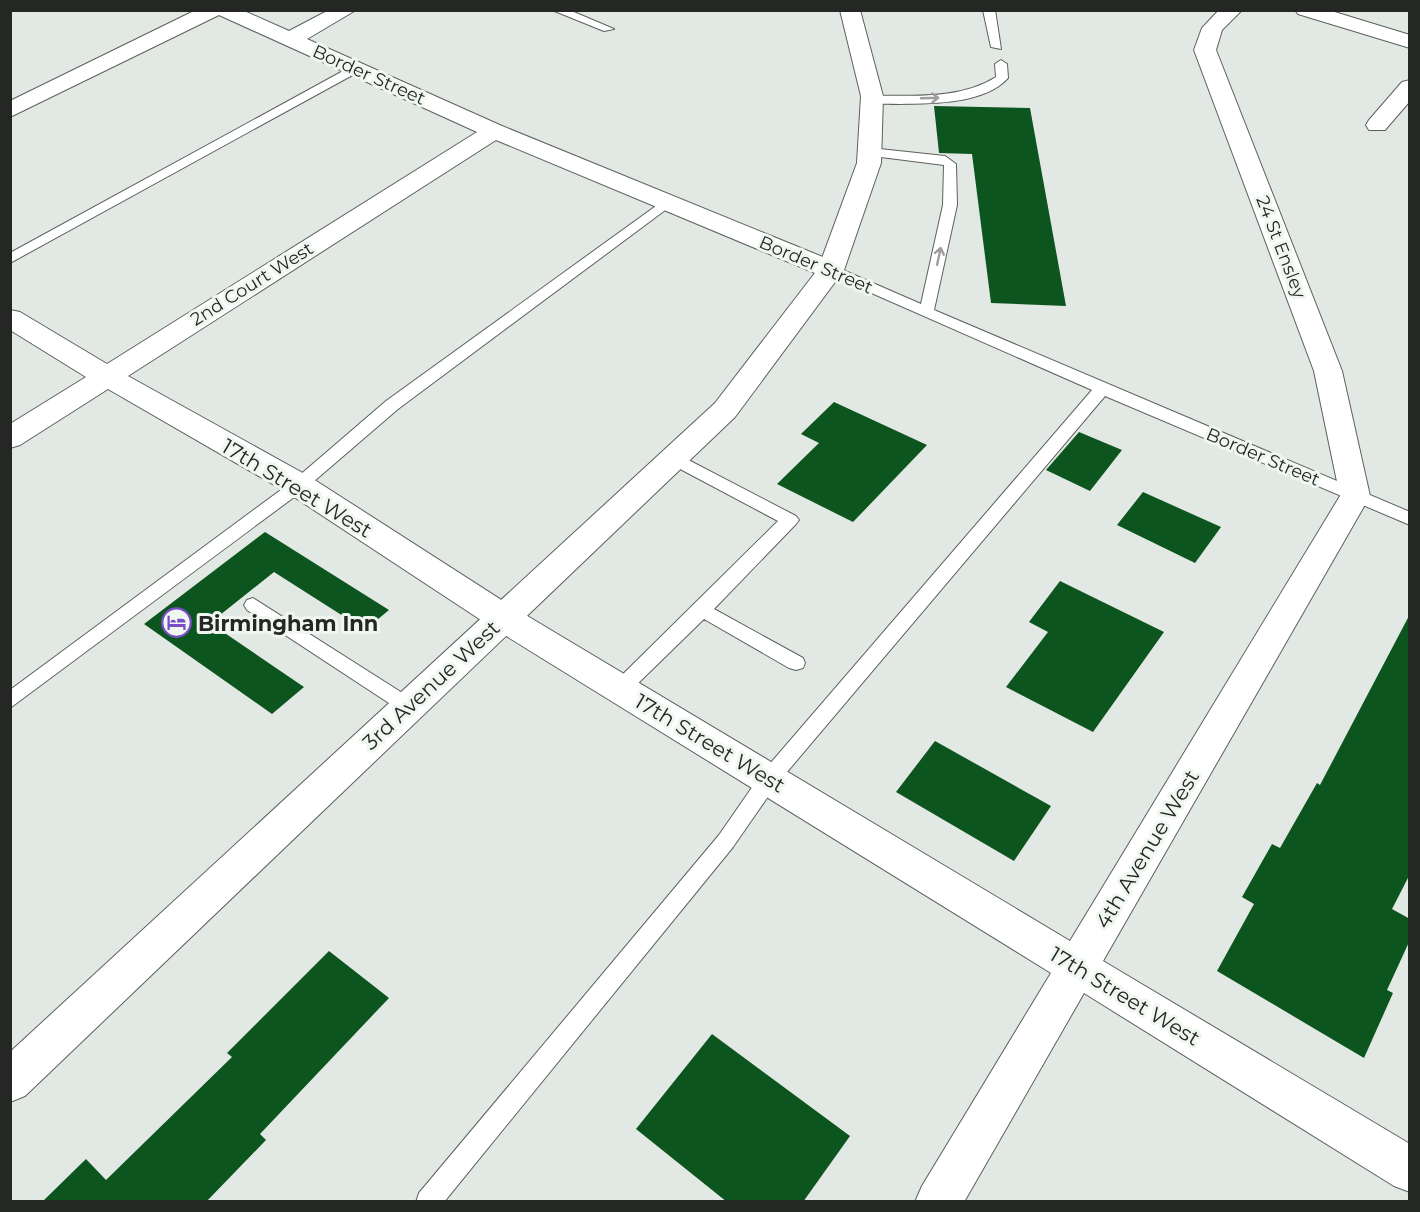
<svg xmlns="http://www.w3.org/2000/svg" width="1420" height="1212" viewBox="0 0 1420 1212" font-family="Montserrat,sans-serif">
	<rect width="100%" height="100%" fill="#e2e8e3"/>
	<!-- building -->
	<path fill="#0d551e" d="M 934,106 L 1030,108 L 1066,306 L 991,303 L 972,154 L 939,153 Z
		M 834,402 L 927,445 L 853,522 L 777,484 L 819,443 L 801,434 Z
		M 1079,432 L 1122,450 L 1090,491 L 1046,470 Z
		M 1143,492 L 1221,527 L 1195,563 L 1117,525 Z
		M 265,532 L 389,610 L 365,630 L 274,572 L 210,623 L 304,687 L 272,714 L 144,624 Z
		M 1060,581 L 1164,632 L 1093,732 L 1006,687 L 1048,632 L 1029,622 Z
		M 1410,614 L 1410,874 L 1392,909 L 1410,919 L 1410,940 L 1387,990 L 1393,993 L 1364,1058 L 1217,971 L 1254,904 L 1242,897 L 1272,844 L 1280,848 L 1317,783 L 1320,785 Z
		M 935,741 L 1051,806 L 1014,861 L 896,792 Z
		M 329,951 L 389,998 L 260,1134 L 266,1140 L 206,1202 L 42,1202 L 86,1159 L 106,1180 L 232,1057 L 227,1053 Z
		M 712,1034 L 850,1136 L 803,1202 L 727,1202 L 636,1129 Z"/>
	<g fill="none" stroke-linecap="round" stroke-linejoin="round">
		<defs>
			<path id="service" d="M 552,10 L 569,10 L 614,29 L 604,31 Z
				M 983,10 L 995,10 L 1001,49 L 991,47 Z
				M 1001,60 L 1007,64 L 1008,78 C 980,109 911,103 872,104 L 866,100 L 872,96 C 914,95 959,100 996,77 L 995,64 Z
				M 354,65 L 360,69 L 358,72 L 10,263 L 10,253 Z
				M 870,148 L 945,156 L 956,164 L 957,205 L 934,310 L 1410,512 L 1410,525 L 1105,396 L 776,785 L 733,847 L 444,1202 L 416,1202 L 419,1193 L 719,835 L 762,773 L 1092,390 L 826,273 L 826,267 L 836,267 L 921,304 L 943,205 L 944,165 L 865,155 L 865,149 Z
				M 667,198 L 672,199 L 672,205 L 398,409 L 305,489 L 10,708 L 10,690 L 293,481 L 386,401 Z
				M 673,452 L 796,516 L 799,520 L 796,524 L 714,609 L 803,658 L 805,663 L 803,668 L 796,670 L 789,668 L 704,619 L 627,694 L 620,697 L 613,694 L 611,689 L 613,684 L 778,521 L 667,462 L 665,458 L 667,454 Z
				M 253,598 L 415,701 L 418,706 L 415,711 L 408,714 L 401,711 L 247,610 L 244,605 L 247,600 Z"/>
			<path id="minor" d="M 196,10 L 242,10 L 289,31 L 329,10 L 356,10 L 307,39 L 502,126 L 840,264 L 844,270 L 840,276 L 831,278 L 822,276 L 496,140 L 128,376 L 310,477 L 514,608 L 1070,941 L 1340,496 L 1314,371 L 1194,50 L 1202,28 L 1219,10 L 1242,10 L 1222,30 L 1216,50 L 1342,371 L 1370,496 L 1103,961 L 1410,1144 L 1410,1192 L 1394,1186 L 1084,993 L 964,1202 L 915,1202 L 922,1186 L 1051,973 L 490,626 L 288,493 L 108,389 L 20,445 L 10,448 L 10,424 L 86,377 L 10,330 L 10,310 L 20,312 L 107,364 L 477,132 L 219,15 L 10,117 L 10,101 Z
				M 1295,10 L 1328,10 L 1410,35 L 1410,48 L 1298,14 Z
				M 1410,80 L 1410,101 L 1385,130 L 1369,130 L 1366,125 L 1369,120 L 1402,82 Z"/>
			<path id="primary" d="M 840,10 L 860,10 L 883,96 L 881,163 L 844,270 L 735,417 L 25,1096 L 10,1102 L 10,1052 L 715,403 L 818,269 L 857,163 L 861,96 Z"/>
		</defs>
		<!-- service casing -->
		<use href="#service" stroke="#5c615c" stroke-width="2"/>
		<!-- minor casing -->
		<use href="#minor" stroke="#5c615c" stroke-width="2"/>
		<!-- primary casing -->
		<use href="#primary" stroke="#5c615c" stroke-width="2"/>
		<!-- service -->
		<use href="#service" fill="#fff" fill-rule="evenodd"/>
		<!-- minor -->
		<use href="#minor" fill="#fff" fill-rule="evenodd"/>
		<!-- primary -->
		<use href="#primary" fill="#fff" fill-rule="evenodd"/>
	</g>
	<!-- one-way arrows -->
	<defs><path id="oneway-shaft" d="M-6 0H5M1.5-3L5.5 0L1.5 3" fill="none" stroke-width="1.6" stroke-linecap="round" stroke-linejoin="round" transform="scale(1.5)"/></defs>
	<g stroke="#9d9e9d">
		<use href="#oneway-shaft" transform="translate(930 98) rotate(-2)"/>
		<use href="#oneway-shaft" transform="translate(939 256) rotate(-78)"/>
	</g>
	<!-- icons -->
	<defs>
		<symbol id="hotel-ring" viewBox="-11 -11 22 22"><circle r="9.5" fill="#f0f6f0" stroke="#794dc5" stroke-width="1.5"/><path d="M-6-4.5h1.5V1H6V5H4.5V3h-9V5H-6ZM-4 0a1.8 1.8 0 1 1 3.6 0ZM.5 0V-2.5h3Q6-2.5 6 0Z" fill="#794dc5"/></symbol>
	</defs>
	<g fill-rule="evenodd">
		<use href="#hotel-ring" x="160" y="606" width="33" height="33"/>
	</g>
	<g text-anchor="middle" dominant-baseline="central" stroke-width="6" stroke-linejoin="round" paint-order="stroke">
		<!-- far-street labels -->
		<g font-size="18" fill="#252725" stroke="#f0f6f0">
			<text transform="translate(369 75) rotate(24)">Border Street</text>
			<text transform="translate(1281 247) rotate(69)">24 St Ensley</text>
			<text transform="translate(816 265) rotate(23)">Border Street</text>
			<text transform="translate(252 284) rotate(-32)">2nd Court West</text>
			<text transform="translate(1263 457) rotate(23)">Border Street</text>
		</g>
		<!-- street labels -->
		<g font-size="21" fill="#252725" stroke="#f0f6f0">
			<text transform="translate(297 488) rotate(31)">17th Street West</text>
			<text transform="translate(431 685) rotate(-43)">3rd Avenue West</text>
			<text transform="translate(710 743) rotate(31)">17th Street West</text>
			<text transform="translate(1147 849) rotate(-59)">4th Avenue West</text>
			<text transform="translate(1125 996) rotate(31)">17th Street West</text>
		</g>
		<!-- poi labels -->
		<g font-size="21" font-weight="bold" fill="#252725" stroke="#f0f6f0" text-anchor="start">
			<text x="198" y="623">Birmingham Inn</text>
		</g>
	</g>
	<!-- border -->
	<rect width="1420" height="1212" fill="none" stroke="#252725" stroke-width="24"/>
</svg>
